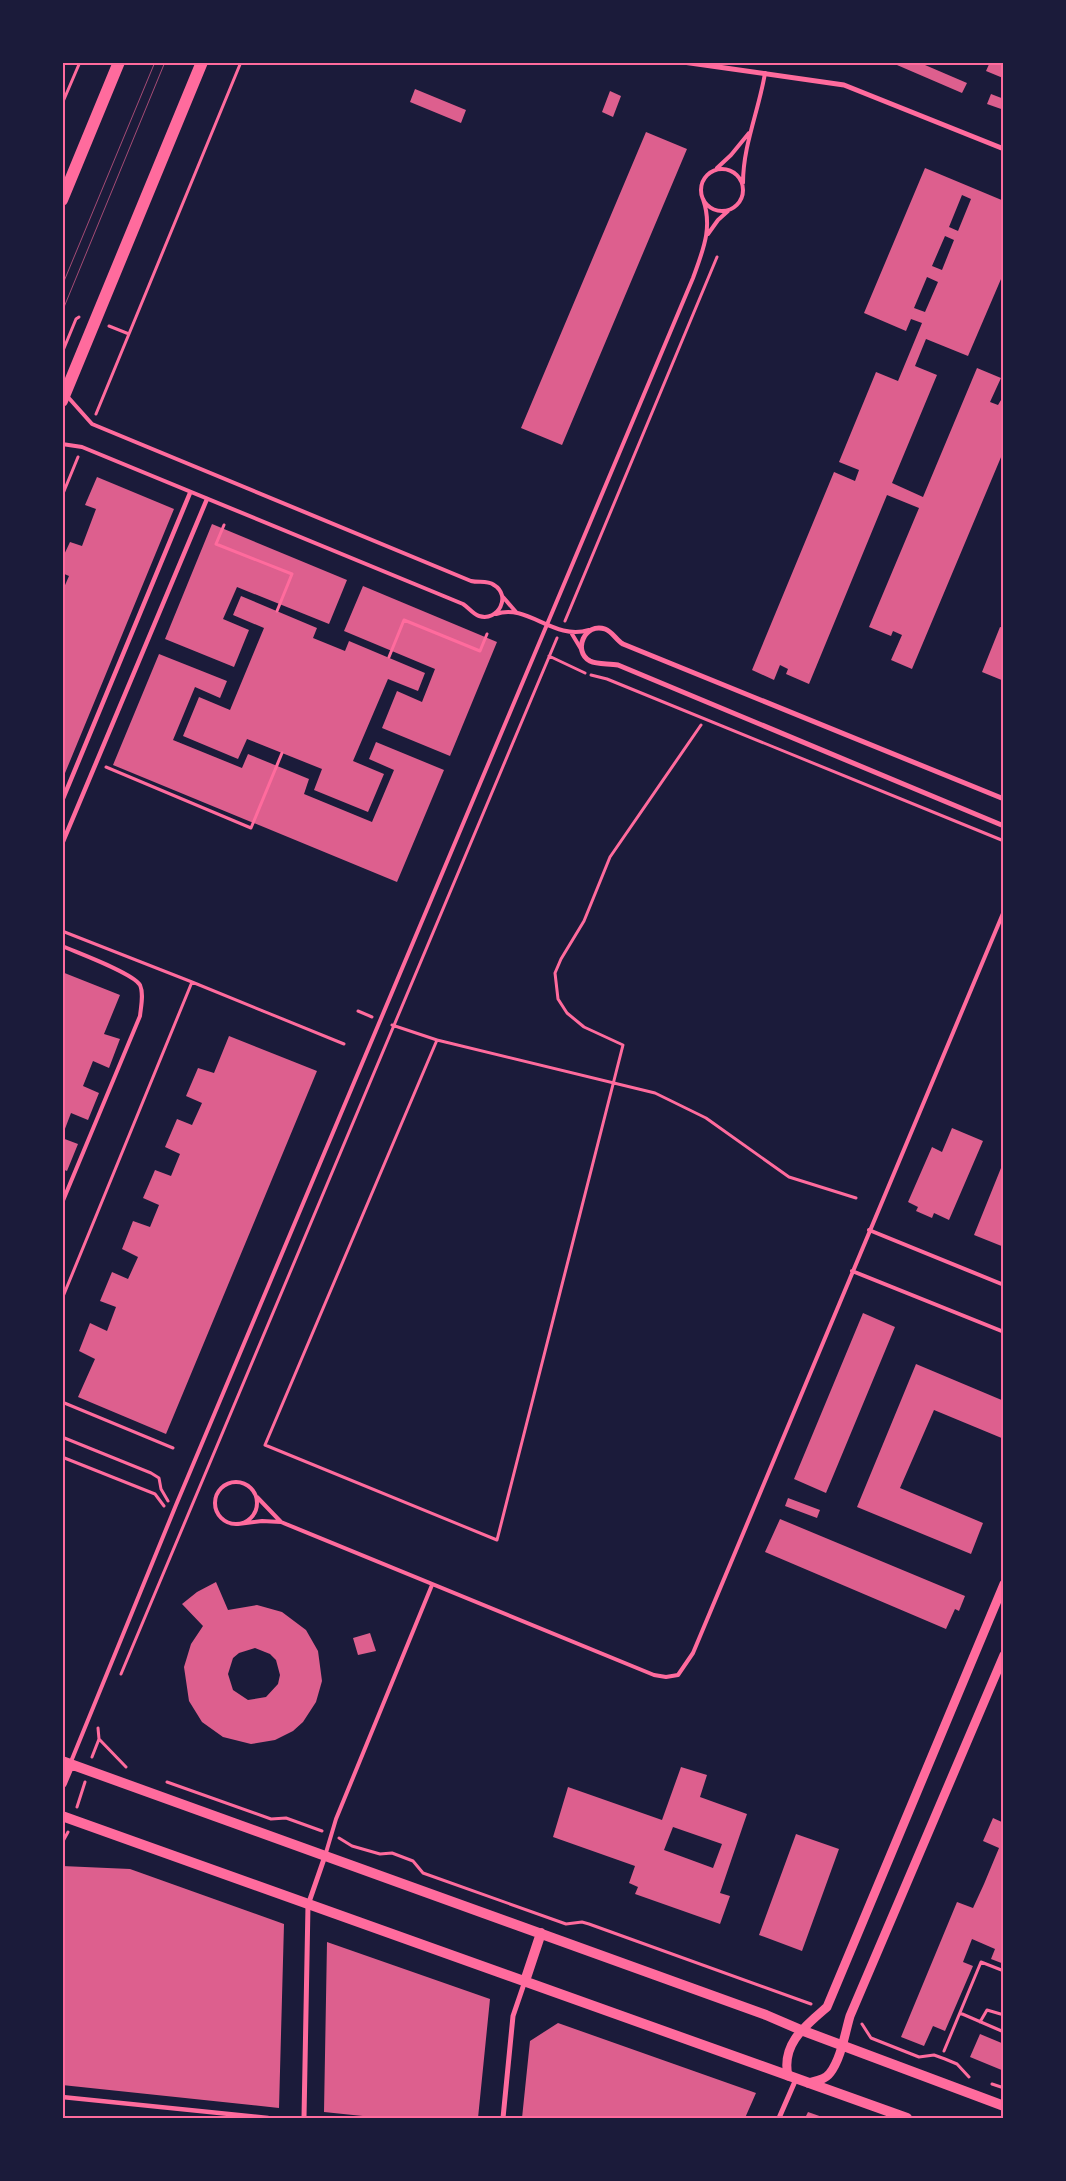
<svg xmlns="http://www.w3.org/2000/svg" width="1066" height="2181" viewBox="0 0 1066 2181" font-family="'Public Sans',sans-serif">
	<rect width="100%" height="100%" fill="#1b1b3a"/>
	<!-- building -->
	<path fill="#dd5f8e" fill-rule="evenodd" d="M 890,62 L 918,62 L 967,83 L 962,93 Z
		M 990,62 L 1004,62 L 1003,78 L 986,71 Z
		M 415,89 L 466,110 L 461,123 L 410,102 Z
		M 610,91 L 621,96 L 613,117 L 602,112 Z
		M 991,94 L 1004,99 L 1004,110 L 987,104 Z
		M 646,132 L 687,149 L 562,445 L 521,428 Z
		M 925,168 L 1004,201 L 1004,272 L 968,356 L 926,339 L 915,366 L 937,375 L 892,483 L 923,497 L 977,368 L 1001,378 L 990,402 L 998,405 L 1001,400 L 1004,401 L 1004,450 L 912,669 L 891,660 L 902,635 L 893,631 L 891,636 L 869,627 L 919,508 L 887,495 L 809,684 L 786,674 L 788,669 L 780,665 L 774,680 L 752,670 L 834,472 L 855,481 L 859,470 L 839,462 L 876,372 L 898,381 L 922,323 L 911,319 L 906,331 L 864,313 ZM 962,195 L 971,199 L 958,231 L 949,227 ZM 945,236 L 954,240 L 942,270 L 932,266 ZM 927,277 L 938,282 L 925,312 L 914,308 Z
		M 97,477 L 174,509 L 63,778 L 62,592 L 69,576 L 62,573 L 62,559 L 70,542 L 82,546 L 96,509 L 85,505 Z
		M 212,524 L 347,580 L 329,624 L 237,587 L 223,619 L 249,630 L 234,667 L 165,639 Z
		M 363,586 L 497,642 L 450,756 L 382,728 L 397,691 L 422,702 L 435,669 L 344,631 Z
		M 241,596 L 317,628 L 313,638 L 345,651 L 349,641 L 425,673 L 418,691 L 388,679 L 353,761 L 384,774 L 368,812 L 314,790 L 322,769 L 247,739 L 238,759 L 183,736 L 199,697 L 230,710 L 264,628 L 233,615 Z
		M 1000,627 L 1004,628 L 1004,681 L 982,672 Z
		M 159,654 L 227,681 L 220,698 L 195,687 L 173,740 L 242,768 L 248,754 L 309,779 L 304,794 L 372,822 L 394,770 L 369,759 L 376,742 L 444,770 L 397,882 L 113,765 Z
		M 62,972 L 120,995 L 104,1034 L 120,1039 L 109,1068 L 93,1061 L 83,1086 L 99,1093 L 88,1120 L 71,1113 L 63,1134 Z
		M 229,1036 L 317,1071 L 166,1434 L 78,1397 L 95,1359 L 79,1351 L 90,1323 L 107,1331 L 116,1307 L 100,1301 L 112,1272 L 128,1279 L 138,1257 L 122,1249 L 133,1221 L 150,1227 L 159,1205 L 143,1198 L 155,1170 L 171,1176 L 180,1154 L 165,1147 L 177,1119 L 192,1125 L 202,1103 L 186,1096 L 198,1068 L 214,1073 Z
		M 952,1128 L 983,1141 L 949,1220 L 934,1213 L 932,1218 L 916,1211 L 918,1207 L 908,1202 L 932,1147 L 942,1152 Z
		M 62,1138 L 78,1144 L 67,1171 L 62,1169 Z
		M 1003,1163 L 1004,1163 L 1004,1247 L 974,1235 Z
		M 863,1313 L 895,1327 L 826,1493 L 794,1479 Z
		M 916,1364 L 1004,1401 L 1004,1439 L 934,1410 L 900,1488 L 983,1523 L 971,1554 L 857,1507 Z
		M 788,1498 L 820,1510 L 817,1518 L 785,1506 Z
		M 780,1519 L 965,1596 L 959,1611 L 955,1609 L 946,1629 L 765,1552 Z
		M 216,1582 L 228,1610 L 257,1605 L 282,1612 L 306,1630 L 318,1651 L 322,1681 L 316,1702 L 303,1722 L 293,1731 L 275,1740 L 251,1744 L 223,1737 L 202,1722 L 189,1701 L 184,1667 L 191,1644 L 203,1626 L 182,1604 L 197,1592 ZM 255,1648 L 270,1654 L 276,1660 L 280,1675 L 278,1684 L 266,1697 L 248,1700 L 233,1690 L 228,1674 L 233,1658 L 239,1653 Z
		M 370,1633 L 376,1651 L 358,1655 L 353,1638 Z
		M 681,1767 L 707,1775 L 700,1797 L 747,1814 L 720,1893 L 730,1896 L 720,1924 L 635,1894 L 638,1887 L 629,1883 L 635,1866 L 553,1837 L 568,1787 L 662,1820 ZM 673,1827 L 722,1844 L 713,1868 L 664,1850 Z
		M 993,1818 L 1004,1823 L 1004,1964 L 991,1959 L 995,1949 L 972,1939 L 963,1962 L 973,1966 L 945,2031 L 933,2026 L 924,2046 L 901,2037 L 957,1902 L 973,1908 L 984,1884 L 999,1848 L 983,1841 Z
		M 796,1834 L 839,1849 L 802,1951 L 759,1935 Z
		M 62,1866 L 130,1869 L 284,1924 L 279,2108 L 62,2085 Z
		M 327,1942 L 490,1999 L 478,2118 L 382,2118 L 324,2112 Z
		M 558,2023 L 756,2093 L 745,2118 L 522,2118 L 530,2041 Z
		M 980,2034 L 1004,2044 L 1004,2071 L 970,2057 Z
		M 808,2112 L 825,2118 L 805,2118 Z"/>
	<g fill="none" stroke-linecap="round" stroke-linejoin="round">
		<!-- path -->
		<path stroke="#ff6b9d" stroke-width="3" d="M 62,104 L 80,62
			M 109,326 L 129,334
			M 62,353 L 76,319 L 79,317
			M 96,414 L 241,62
			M 62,496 L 78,457
			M 224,525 L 216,544 L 292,574 L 277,611
			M 565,621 L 717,257
			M 549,656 L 585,673
			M 389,657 L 404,620 L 480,651 L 487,634
			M 591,675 L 607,679 L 1004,841
			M 106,767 L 251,828 L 282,753
			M 62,931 L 192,982
			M 358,1011 L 372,1017
			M 392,1025 L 437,1040 L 655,1093 L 706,1118 L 789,1177 L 856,1198
			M 437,1040 L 265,1445 L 497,1540 L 623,1045 L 584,1027 L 567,1013 L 558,999 L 555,973 L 561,959 L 584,921 L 610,857 L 701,725
			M 62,1299 L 192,982 L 344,1044
			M 62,1402 L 173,1448
			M 62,1437 L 151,1473 L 159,1478 L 161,1489 L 168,1501
			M 62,1457 L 155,1494 L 164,1506
			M 121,1674 L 557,638
			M 98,1728 L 99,1739 L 126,1767
			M 92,1757 L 99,1739
			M 167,1782 L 271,1819 L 286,1818 L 322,1831
			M 77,1807 L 85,1782
			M 339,1838 L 352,1846 L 380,1854 L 392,1853 L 413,1861 L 423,1873 L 566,1924 L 582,1922 L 589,1924 L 811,2004
			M 62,1843 L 68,1832
			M 960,2013 L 1004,2032
			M 980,2022 L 987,2010 L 1004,2015
			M 862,2024 L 871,2038 L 919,2057 L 934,2055 L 945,2059 L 957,2064 L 969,2077
			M 944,2051 L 981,1962 L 1004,1971
			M 992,2084 L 1004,2088"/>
		<!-- service -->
		<path stroke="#ff6b9d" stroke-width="4" d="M 717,168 L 731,155 L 749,133
			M701 190a21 21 0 1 1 42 0a21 21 0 1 1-42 0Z
			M 743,183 C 743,145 759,110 765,73
			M 708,234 L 718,220 L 728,211
			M 62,444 L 82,447 L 463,604 C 468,607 473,614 479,616 C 498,622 512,596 494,585 C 487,580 479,583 471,581 L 92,424 L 67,396
			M 503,597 L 516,612
			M 496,614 C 528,603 553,641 589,630
			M 572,634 L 581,649
			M 62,946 C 78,953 133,973 140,985 C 144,994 141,1006 140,1016 L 62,1203
			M 869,1230 L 1004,1285
			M 852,1271 L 1004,1332
			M215 1503a21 21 0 1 1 42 0a21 21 0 1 1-42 0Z
			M 257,1497 L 281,1522
			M 238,1524 L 262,1521 L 281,1522 L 654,1675 L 666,1677 L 678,1675 L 693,1653 L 1004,911
			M 70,1764 L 176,1505 L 693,278 C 703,250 713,228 703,199
			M 325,1856 L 336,1819 L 432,1585"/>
		<!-- pedestrian -->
		<path stroke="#ff6b9d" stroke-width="4.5" d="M 62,801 L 190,493
			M 62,844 L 207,499
			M 62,2097 L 268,2118"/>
		<!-- minor -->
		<path stroke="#ff6b9d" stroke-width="5" d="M 683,62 L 844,85 L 1004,149
			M 1004,799 L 623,644 C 616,640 613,632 605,629 C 585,622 572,651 590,661 C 598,665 609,663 618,665 L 1004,826
			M 304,2118 L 308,1905 L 325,1856
			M 503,2118 L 513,2016 L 525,1981
			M 779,2118 L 796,2079"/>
		<!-- tertiary -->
		<path stroke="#ff6b9d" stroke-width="9" d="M 788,2076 C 781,2044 805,2026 827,2007 L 1004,1584
			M 808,2083 C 815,2081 825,2080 830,2073 C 841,2059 845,2033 850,2016 L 1004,1655"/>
		<!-- secondary -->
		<path stroke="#ff6b9d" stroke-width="10" d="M 62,1761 L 766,2015 L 801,2030 L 1004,2106
			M 62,1783 L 70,1764
			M 62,1816 L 907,2118
			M 525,1981 L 541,1933"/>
		<!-- primary -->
		<path stroke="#ff6b9d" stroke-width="12" d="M 62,200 L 119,62
			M 62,401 L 202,62"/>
		<!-- tram -->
		<path stroke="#a44b75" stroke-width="1" d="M 62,286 L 155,62
			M 62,312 L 165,62"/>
	</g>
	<!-- border -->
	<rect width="1066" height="2181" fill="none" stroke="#1b1b3a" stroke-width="128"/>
	<rect x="64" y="64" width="938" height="2053" fill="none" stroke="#ff6b9d" stroke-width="2"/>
</svg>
